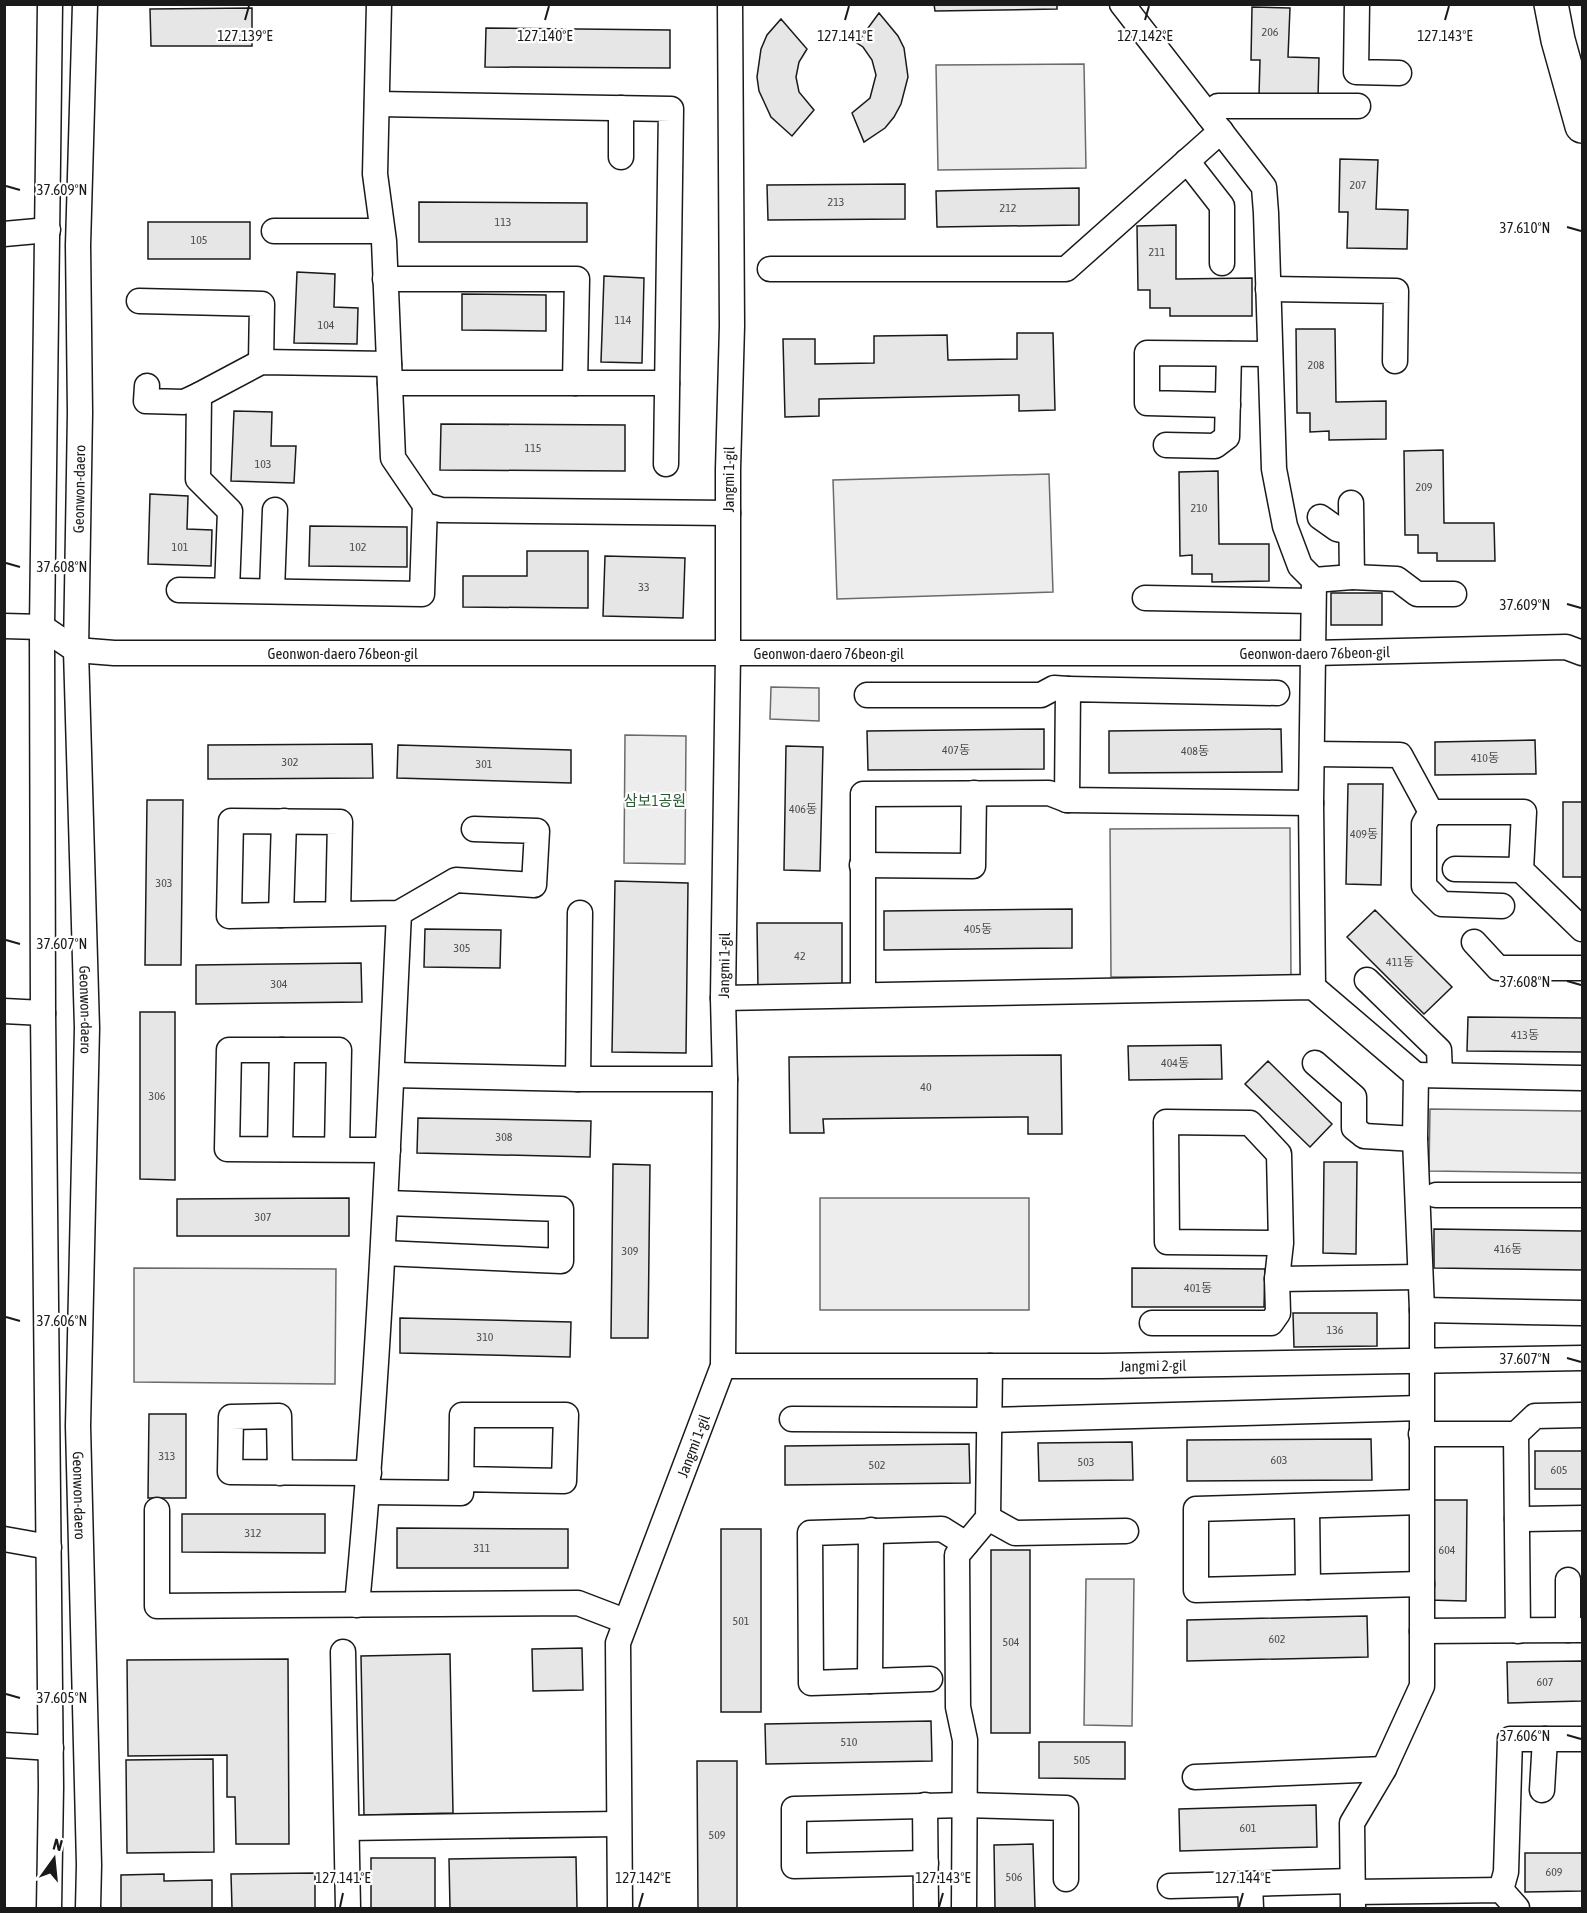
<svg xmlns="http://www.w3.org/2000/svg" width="1587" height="1913" viewBox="0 0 1587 1913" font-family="'Asap Condensed','Noto Sans KR',sans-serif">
	<rect width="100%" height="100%" fill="#fff"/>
	<!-- built -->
	<path fill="#ededed" stroke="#6a6a6a" stroke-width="1.5" d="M 1084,64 L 1086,168 L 938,170 L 936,65 Z
		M 1049,474 L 1053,592 L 837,599 L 833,480 Z
		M 771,687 L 819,688 L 819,721 L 770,719 Z
		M 625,735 L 686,736 L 685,864 L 624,863 Z
		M 1290,828 L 1291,977 L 1111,977 L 1110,829 Z
		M 1430,1109 L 1582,1111 L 1582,1173 L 1429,1171 Z
		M 820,1198 L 1029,1198 L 1029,1310 L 820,1310 Z
		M 134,1268 L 336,1269 L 335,1384 L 134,1382 Z
		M 1086,1579 L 1134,1579 L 1132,1726 L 1084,1725 Z"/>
	<!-- building -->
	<path fill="#e6e6e6" stroke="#1a1a1a" stroke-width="1.5" d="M 934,4 L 1057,4 L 1057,9 L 935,11 Z
		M 1252,7 L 1290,8 L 1288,57 L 1319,58 L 1318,98 L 1259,96 L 1260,60 L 1251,60 Z
		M 252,8 L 252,46 L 151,46 L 150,9 Z
		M 879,13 L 898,36 L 904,48 L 908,77 L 901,104 L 894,117 L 885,128 L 864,142 L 852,113 L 870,98 L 876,75 L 872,60 L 863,47 L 857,43 Z
		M 781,19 L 807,49 L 799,62 L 796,77 L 799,92 L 814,110 L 792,136 L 771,117 L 759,91 L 757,77 L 761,49 L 767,35 Z
		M 486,28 L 670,30 L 670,68 L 485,67 Z
		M 1340,159 L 1378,160 L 1376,209 L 1408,210 L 1407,249 L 1347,248 L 1348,212 L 1339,212 Z
		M 905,184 L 905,219 L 768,220 L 767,185 Z
		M 1079,188 L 1079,225 L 937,227 L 936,191 Z
		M 419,202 L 587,203 L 587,242 L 419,242 Z
		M 148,222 L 250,222 L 250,259 L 148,259 Z
		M 1176,225 L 1176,279 L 1252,278 L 1252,316 L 1170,316 L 1170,308 L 1150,308 L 1150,290 L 1138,290 L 1137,226 Z
		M 297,272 L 335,274 L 334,307 L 358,308 L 357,344 L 294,343 Z
		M 604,276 L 644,278 L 642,363 L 601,362 Z
		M 462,294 L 546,295 L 546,331 L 462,330 Z
		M 1296,329 L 1335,329 L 1336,402 L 1386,401 L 1386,439 L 1329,440 L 1329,431 L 1310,432 L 1310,413 L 1297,413 Z
		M 1017,333 L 1053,333 L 1055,410 L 1019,411 L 1019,395 L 819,399 L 819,416 L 785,417 L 783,339 L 815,339 L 815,364 L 874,363 L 874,336 L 947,335 L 948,360 L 1017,359 Z
		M 234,411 L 272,412 L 271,446 L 296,446 L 294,483 L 231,481 Z
		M 441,424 L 625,425 L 625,471 L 440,470 Z
		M 1443,450 L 1444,523 L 1494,523 L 1495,561 L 1437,561 L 1437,553 L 1418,553 L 1418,535 L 1405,535 L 1404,451 Z
		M 1218,471 L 1219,544 L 1269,544 L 1269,581 L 1212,582 L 1212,574 L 1192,574 L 1192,555 L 1180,556 L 1179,472 Z
		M 150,494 L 188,496 L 187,529 L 212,530 L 211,566 L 148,564 Z
		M 310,526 L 407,527 L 407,567 L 309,566 Z
		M 527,551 L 588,551 L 588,608 L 463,607 L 463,576 L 527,576 Z
		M 605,556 L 685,558 L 683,618 L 603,616 Z
		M 1331,593 L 1382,593 L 1382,625 L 1331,625 Z
		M 1044,729 L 1044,769 L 868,770 L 867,731 Z
		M 1281,729 L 1282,772 L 1109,773 L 1109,731 Z
		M 1535,740 L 1536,774 L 1435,775 L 1435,742 Z
		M 372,744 L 373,778 L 208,779 L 208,745 Z
		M 398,745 L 571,750 L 571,783 L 397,778 Z
		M 786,746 L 823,747 L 820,871 L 784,870 Z
		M 1348,784 L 1383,784 L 1381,885 L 1346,884 Z
		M 147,800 L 183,800 L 181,965 L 145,965 Z
		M 1563,802 L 1582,802 L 1582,877 L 1563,877 Z
		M 615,881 L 688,883 L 686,1053 L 612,1052 Z
		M 1072,909 L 1072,948 L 884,950 L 884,911 Z
		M 1375,910 L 1452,987 L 1424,1014 L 1347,937 Z
		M 757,923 L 842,923 L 842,989 L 758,989 Z
		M 425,929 L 501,930 L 500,968 L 424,967 Z
		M 361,963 L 362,1002 L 196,1004 L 196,965 Z
		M 140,1012 L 175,1012 L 175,1180 L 140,1179 Z
		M 1468,1017 L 1582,1018 L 1582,1052 L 1467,1051 Z
		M 1221,1045 L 1222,1079 L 1129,1080 L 1128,1046 Z
		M 1061,1055 L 1062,1134 L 1028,1134 L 1028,1117 L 823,1119 L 824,1133 L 790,1133 L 789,1057 Z
		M 1268,1061 L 1332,1124 L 1310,1147 L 1245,1084 Z
		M 418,1118 L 591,1121 L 590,1157 L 417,1153 Z
		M 1324,1162 L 1357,1162 L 1356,1254 L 1323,1253 Z
		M 613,1164 L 650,1165 L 648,1338 L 611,1338 Z
		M 349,1198 L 349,1236 L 177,1236 L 177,1199 Z
		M 1434,1229 L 1582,1231 L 1582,1270 L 1434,1268 Z
		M 1132,1268 L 1265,1269 L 1264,1307 L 1132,1307 Z
		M 1293,1313 L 1377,1313 L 1377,1346 L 1294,1347 Z
		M 400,1318 L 571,1322 L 570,1357 L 400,1353 Z
		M 149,1414 L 186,1414 L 186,1498 L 148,1498 Z
		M 1371,1439 L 1372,1480 L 1187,1481 L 1187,1440 Z
		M 1132,1442 L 1133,1480 L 1039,1481 L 1038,1443 Z
		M 969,1444 L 970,1483 L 785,1485 L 785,1446 Z
		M 1535,1451 L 1582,1451 L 1582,1489 L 1535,1489 Z
		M 1428,1500 L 1467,1500 L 1466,1601 L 1428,1600 Z
		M 182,1514 L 325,1514 L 325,1553 L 182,1552 Z
		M 397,1528 L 568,1529 L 568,1568 L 397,1568 Z
		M 721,1529 L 761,1529 L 761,1712 L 721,1712 Z
		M 991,1550 L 1030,1550 L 1030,1733 L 991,1733 Z
		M 1367,1616 L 1368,1657 L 1187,1661 L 1187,1620 Z
		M 582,1648 L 583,1690 L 533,1691 L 532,1649 Z
		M 450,1654 L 453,1813 L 364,1815 L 361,1656 Z
		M 288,1659 L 289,1844 L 236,1844 L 235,1797 L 227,1797 L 227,1755 L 128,1756 L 127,1660 Z
		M 1582,1661 L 1582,1701 L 1508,1703 L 1507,1662 Z
		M 931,1721 L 932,1761 L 766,1764 L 765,1724 Z
		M 1039,1742 L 1125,1742 L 1125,1779 L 1039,1778 Z
		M 213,1759 L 214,1852 L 127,1853 L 126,1760 Z
		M 697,1761 L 737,1761 L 737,1908 L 698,1908 Z
		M 1316,1805 L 1317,1847 L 1180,1851 L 1179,1809 Z
		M 1033,1844 L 1035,1908 L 995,1908 L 994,1845 Z
		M 1525,1853 L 1582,1853 L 1582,1891 L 1525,1892 Z
		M 576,1857 L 577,1908 L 450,1908 L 449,1859 Z
		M 371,1858 L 435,1858 L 435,1908 L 371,1908 Z
		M 315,1873 L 315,1908 L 232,1908 L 231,1874 Z
		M 164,1874 L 164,1881 L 212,1880 L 212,1908 L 121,1908 L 121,1875 Z"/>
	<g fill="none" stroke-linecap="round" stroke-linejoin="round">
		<defs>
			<g id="minor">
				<path id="s1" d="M 85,4 L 78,245 L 80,413 L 76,650 L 87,1028 L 78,1426 L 89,1865 L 88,1908"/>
				<path d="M 379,4 L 375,174 L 384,241 L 393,458 L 425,505 L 441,510 L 728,513"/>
				<path d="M 1357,4 L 1356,72 L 1399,73"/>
				<path d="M 377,104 L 671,109 L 666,464"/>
				<path d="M 1208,115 L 1218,106 L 1358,106"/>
				<path d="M 621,157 L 621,108"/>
				<path d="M 1187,161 L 1222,206 L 1222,263"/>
				<path d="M 274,231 L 382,231"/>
				<path d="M 4,234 L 48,230"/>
				<path d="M 770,269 L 1066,269 L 1221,131"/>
				<path d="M 385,279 L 577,279 L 575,383"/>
				<path d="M 1268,289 L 1396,291 L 1395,361"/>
				<path d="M 139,301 L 262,304 L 261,362"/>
				<path d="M 390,383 L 667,383"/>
				<path d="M 147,386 L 146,401 L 184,402 L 199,395"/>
				<path d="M 1228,405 L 1147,403 L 1147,353 L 1270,354"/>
				<path d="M 1166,445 L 1215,446 L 1227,437 L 1229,354"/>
				<path d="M 1320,517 L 1337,529 L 1351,532"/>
				<path d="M 1352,577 L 1397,579 L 1417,594 L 1454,594"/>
				<path d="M 1314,580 L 1352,577 L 1351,503"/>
				<path d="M 179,590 L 422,594 L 425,505"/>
				<path d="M 227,590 L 230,511 L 198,479 L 199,395 L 261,362 L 389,364"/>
				<path d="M 272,591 L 275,510"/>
				<path d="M 1145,598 L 1313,601"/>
				<path id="s2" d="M 4,626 L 42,627 L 76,650 L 114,653 L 1313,653 L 1566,647 L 1582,653"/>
				<path d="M 867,695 L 1041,695 L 1054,688 L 1068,689"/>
				<path d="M 1313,754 L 1400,755 L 1431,812 L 1524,812 L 1521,870 L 1582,929"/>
				<path d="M 1067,800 L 1068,689 L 1277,693"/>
				<path d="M 1311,803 L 1313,987"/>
				<path d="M 1431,812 L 1424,824 L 1424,886 L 1442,904 L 1502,906"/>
				<path d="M 862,865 L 973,866 L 974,793"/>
				<path d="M 1455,869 L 1521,870"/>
				<path d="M 580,913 L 578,1079 L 725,1079"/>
				<path d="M 338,914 L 340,822 L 231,821 L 229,916 L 399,913 L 456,880 L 534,885 L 537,831 L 474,829"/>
				<path d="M 281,915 L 284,821"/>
				<path d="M 1474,942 L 1498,968 L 1582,968"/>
				<path d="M 1367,980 L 1439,1050 L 1440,1074"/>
				<path d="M 863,995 L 863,794 L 1049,793 L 1067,800 L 1311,803 L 1314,580 L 1300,566 L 1285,526 L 1274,469 L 1266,213 L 1264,187 L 1122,4"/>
				<path d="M 723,998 L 1313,987 L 1416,1075 L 1415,1139 L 1422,1310 L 1422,1686 L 1384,1769 L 1352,1823 L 1353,1908"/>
				<path d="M 4,1011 L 43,1013"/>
				<path d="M 1315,1063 L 1354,1097 L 1354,1128 L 1364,1136 L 1415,1139"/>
				<path d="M 392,1075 L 578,1079"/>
				<path d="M 1416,1075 L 1582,1078"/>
				<path d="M 280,1149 L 282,1050"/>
				<path d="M 337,1149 L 339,1050 L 229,1050 L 227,1149 L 388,1150"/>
				<path d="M 1436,1195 L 1582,1195"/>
				<path d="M 1281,1243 L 1167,1242 L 1166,1122 L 1250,1123 L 1279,1154 L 1281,1243 L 1277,1279 L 1420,1277"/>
				<path d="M 383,1253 L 561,1261 L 561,1209 L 386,1203"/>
				<path d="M 1422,1310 L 1582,1313"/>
				<path d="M 1152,1323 L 1271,1323 L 1278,1313 L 1277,1279"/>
				<path id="s3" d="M 723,1366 L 1101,1366 L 1582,1358"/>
				<path d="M 792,1419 L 989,1420 L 1421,1408"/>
				<path d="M 1421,1434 L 1516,1434 L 1535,1416 L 1582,1415"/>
				<path d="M 1516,1434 L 1518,1631"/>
				<path d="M 280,1473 L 279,1416 L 231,1417 L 230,1472 L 369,1473"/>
				<path d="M 368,1492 L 461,1493 L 462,1415 L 566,1415 L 564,1481 L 462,1479"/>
				<path d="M 1421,1502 L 1196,1509 L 1196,1590 L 1422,1584"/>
				<path d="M 1307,1507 L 1308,1587"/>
				<path d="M 157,1510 L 157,1606 L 578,1603 L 625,1621"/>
				<path d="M 988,1518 L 1015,1533 L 1126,1531"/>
				<path d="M 1517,1519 L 1582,1518"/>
				<path d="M 4,1539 L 49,1547"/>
				<path d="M 357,1605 C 379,1375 388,1144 399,913"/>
				<path d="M 1568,1630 L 1568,1580"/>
				<path d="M 1422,1631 L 1582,1630"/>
				<path d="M 343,1652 L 348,1908"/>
				<path d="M 930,1679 L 811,1683 L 810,1533 L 942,1529 L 966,1544"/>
				<path d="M 870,1681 L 871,1530"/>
				<path d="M 4,1745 L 51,1748"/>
				<path d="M 1195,1777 L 1384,1769"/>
				<path d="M 1542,1790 L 1545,1739"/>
				<path d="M 925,1805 L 926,1908"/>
				<path d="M 347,1828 L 618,1824"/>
				<path d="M 926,1863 L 794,1866 L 794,1809 L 965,1805 L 1066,1808 L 1066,1879"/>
				<path d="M 1250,1884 L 1251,1908"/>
				<path d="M 1170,1886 L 1352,1881"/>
				<path d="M 1501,1890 L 1506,1872 L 1510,1739 L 1582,1739"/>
				<path d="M 1353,1892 L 1501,1890 L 1517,1908"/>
				<path d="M 49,1908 L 51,1787 L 43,1013 L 42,627 L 50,4"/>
				<path id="s4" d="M 620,1908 L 618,1643 L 723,1366 L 725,1079 L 723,998 L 728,654 L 728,469 L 732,326 L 730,4"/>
				<path d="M 964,1908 L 965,1740 L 958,1707 L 957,1555 L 988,1518 L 990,1366"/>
			</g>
			<path id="highway" d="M 1551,4 L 1558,40 L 1582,126"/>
		</defs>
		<!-- minor casing -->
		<use href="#minor" stroke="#1a1a1a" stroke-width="27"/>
		<!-- highway casing -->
		<use href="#highway" stroke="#1a1a1a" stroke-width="36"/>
		<!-- minor -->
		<use href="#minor" stroke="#fff" stroke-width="24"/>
		<!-- highway -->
		<use href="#highway" stroke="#fff" stroke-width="33"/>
	</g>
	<!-- ticks -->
	<path fill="none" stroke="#1a1a1a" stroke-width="2" d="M 245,20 L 249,6M 545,20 L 549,6M 845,20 L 849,6M 1145,20 L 1149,6M 1445,20 L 1449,6M 6,186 L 20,190M 1567,227 L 1581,231M 6,563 L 20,567M 1567,604 L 1581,608M 6,940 L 20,944M 1567,981 L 1581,985M 6,1317 L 20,1321M 1567,1358 L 1581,1362M 6,1694 L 20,1698M 1567,1735 L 1581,1739M 340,1907 L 343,1893M 639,1907 L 643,1893M 939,1907 L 943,1893M 1239,1907 L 1243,1893"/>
	<g text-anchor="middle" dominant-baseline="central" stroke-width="4.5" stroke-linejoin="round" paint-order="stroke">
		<!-- number labels -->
		<g font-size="12" fill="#4d4d4d">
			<text x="1270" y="32">206</text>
			<text x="1358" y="185">207</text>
			<text x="836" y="202">213</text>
			<text x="1008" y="208">212</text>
			<text x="503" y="222">113</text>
			<text x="199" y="240">105</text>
			<text x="1157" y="252">211</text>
			<text x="623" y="320">114</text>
			<text x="326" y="325">104</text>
			<text x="1316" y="365">208</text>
			<text x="533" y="448">115</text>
			<text x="263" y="464">103</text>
			<text x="1424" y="487">209</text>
			<text x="1199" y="508">210</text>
			<text x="180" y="547">101</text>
			<text x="358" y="547">102</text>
			<text x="644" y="587">33</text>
			<text x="956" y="750">407동</text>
			<text x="1195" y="751">408동</text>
			<text x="1485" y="758">410동</text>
			<text x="290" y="762">302</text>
			<text x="484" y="764">301</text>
			<text x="803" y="809">406동</text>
			<text x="1364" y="834">409동</text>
			<text x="164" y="883">303</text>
			<text x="978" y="929">405동</text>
			<text x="462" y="948">305</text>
			<text x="800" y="956">42</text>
			<text x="1400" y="962">411동</text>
			<text x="279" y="984">304</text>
			<text x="1525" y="1035">413동</text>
			<text x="1175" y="1063">404동</text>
			<text x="926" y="1087">40</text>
			<text x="157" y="1096">306</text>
			<text x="504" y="1137">308</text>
			<text x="263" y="1217">307</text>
			<text x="1508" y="1249">416동</text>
			<text x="630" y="1251">309</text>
			<text x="1198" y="1288">401동</text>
			<text x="1335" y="1330">136</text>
			<text x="485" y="1337">310</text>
			<text x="167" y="1456">313</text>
			<text x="1279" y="1460">603</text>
			<text x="1086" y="1462">503</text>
			<text x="877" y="1465">502</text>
			<text x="1559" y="1470">605</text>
			<text x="253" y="1533">312</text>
			<text x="482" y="1548">311</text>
			<text x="1447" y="1550">604</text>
			<text x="741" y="1621">501</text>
			<text x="1277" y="1639">602</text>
			<text x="1011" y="1642">504</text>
			<text x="1545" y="1682">607</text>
			<text x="849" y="1742">510</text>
			<text x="1082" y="1760">505</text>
			<text x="1248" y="1828">601</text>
			<text x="717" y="1835">509</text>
			<text x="1554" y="1872">609</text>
			<text x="1014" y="1877">506</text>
		</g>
		<!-- street labels -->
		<g font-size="15" fill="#1a1a1a" stroke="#fff">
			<text stroke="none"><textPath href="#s4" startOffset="1448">Jangmi 1-gil</textPath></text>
			<text transform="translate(79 489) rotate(-89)">Geonwon-daero</text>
			<text stroke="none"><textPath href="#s2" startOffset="1318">Geonwon-daero 76beon-gil</textPath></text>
			<text stroke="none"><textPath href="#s2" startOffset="346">Geonwon-daero 76beon-gil</textPath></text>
			<text stroke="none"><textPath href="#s2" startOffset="832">Geonwon-daero 76beon-gil</textPath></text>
			<text stroke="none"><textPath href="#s4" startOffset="962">Jangmi 1-gil</textPath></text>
			<text stroke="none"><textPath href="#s1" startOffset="1006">Geonwon-daero</textPath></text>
			<text stroke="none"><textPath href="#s3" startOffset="430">Jangmi 2-gil</textPath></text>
			<text stroke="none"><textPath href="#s4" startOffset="476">Jangmi 1-gil</textPath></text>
			<text stroke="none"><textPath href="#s1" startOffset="1492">Geonwon-daero</textPath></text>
		</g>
		<!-- park labels -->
		<g font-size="15" fill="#2b5a34" stroke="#fff">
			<text x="655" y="800">삼보1공원</text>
		</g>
	</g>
	<g font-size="15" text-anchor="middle" fill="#1a1a1a" stroke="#fff" stroke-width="4.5" stroke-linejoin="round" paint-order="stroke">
		<text x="545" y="41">127.140°E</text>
		<text x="845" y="41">127.141°E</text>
		<text x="1145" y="41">127.142°E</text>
		<text x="1445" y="41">127.143°E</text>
		<text x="245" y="41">127.139°E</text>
		<text x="62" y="195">37.609°N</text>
		<text x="1525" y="233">37.610°N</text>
		<text x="62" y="572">37.608°N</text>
		<text x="1525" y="610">37.609°N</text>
		<text x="62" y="949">37.607°N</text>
		<text x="1525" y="987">37.608°N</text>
		<text x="62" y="1326">37.606°N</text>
		<text x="1525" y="1364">37.607°N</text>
		<text x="62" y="1703">37.605°N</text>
		<text x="1525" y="1741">37.606°N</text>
		<text x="343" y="1883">127.141°E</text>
		<text x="643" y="1883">127.142°E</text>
		<text x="943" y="1883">127.143°E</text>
		<text x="1243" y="1883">127.144°E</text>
	</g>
	<!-- border -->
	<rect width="1587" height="1913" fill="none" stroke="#1a1a1a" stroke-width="12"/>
	<!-- north arrow -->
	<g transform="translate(54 1859) rotate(15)" stroke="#ffffff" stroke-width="4.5" paint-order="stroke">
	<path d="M0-4.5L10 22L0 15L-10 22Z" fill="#1a1a1a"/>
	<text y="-9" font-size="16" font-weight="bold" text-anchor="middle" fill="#1a1a1a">N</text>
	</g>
</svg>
